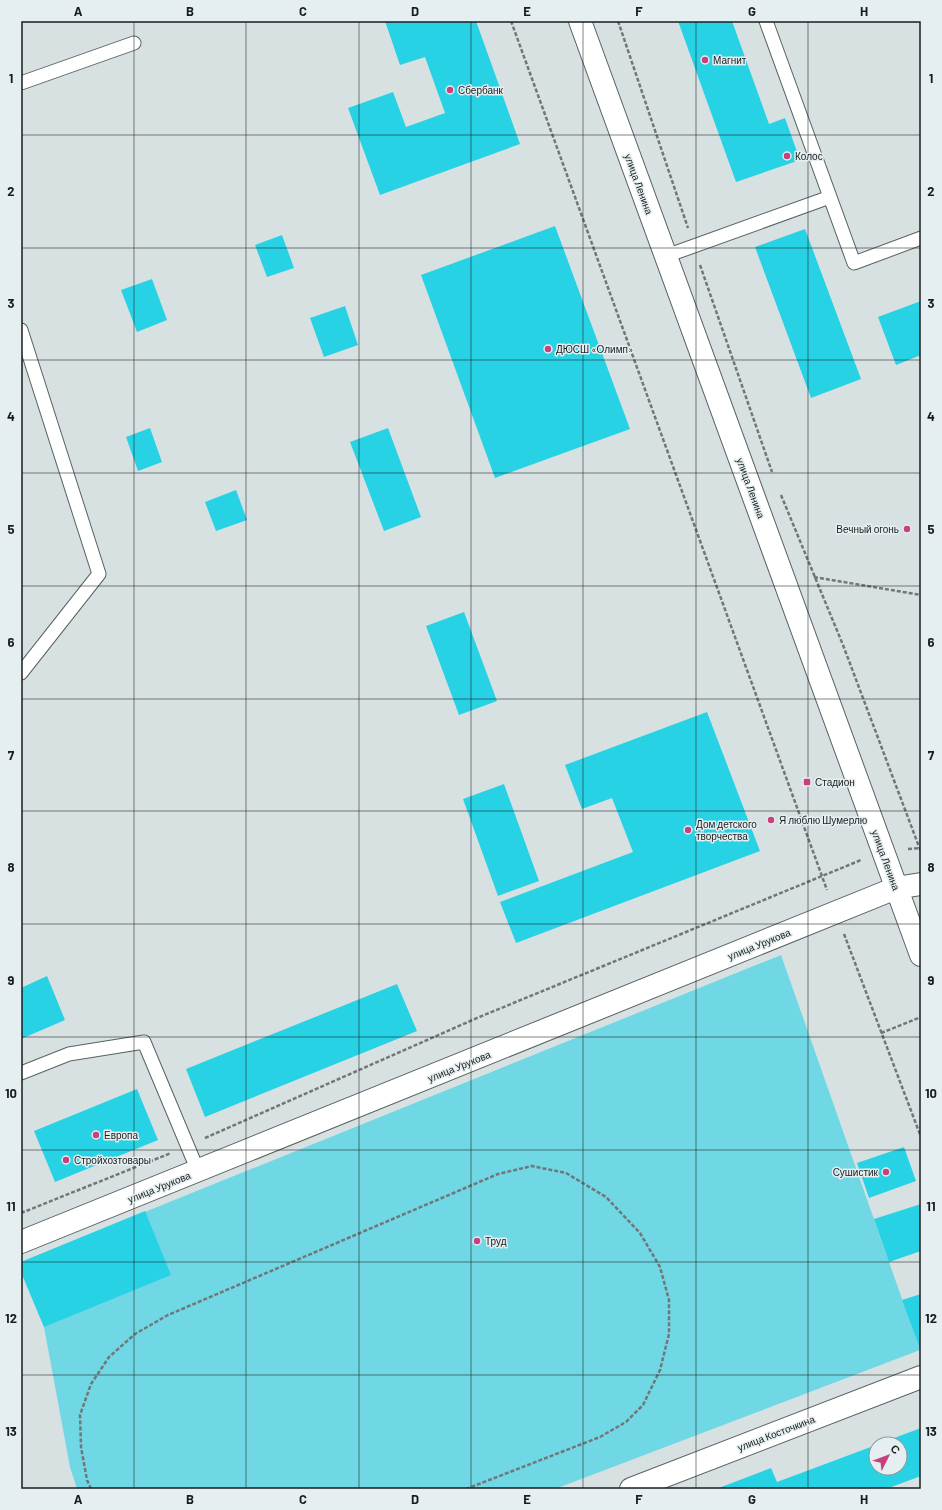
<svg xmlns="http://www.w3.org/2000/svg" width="942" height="1510" viewBox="0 0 942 1510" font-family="Barlow,sans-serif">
	<rect width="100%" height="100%" fill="#d8e1e2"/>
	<!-- green -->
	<path fill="#70d7e4" d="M 781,955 L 920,1350 L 555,1489 L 77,1489 L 70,1467 L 44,1327 L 21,1272 L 21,1262 Z"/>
	<!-- building -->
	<path fill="#27d2e4" d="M 385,21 L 476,21 L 520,144 L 380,195 L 348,108 L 393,92 L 406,127 L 445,113 L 425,57 L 400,65 Z
		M 678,21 L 732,21 L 769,124 L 785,118 L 800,160 L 736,182 Z
		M 555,226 L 630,429 L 495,478 L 421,275 Z
		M 805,229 L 861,379 L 811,398 L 755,247 Z
		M 282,235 L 294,268 L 267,277 L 255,245 Z
		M 152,279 L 167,320 L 137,332 L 121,290 Z
		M 921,301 L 921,355 L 896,365 L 878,317 Z
		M 345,306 L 358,345 L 324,357 L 310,318 Z
		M 150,428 L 162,462 L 138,471 L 126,437 Z
		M 388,428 L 421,517 L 384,531 L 350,442 Z
		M 236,490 L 247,520 L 216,531 L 205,502 Z
		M 464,612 L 497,701 L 459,715 L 426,626 Z
		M 707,712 L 760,851 L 516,943 L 500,902 L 633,852 L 612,798 L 582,809 L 565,765 Z
		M 504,784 L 539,881 L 498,896 L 463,799 Z
		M 47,976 L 65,1020 L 21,1039 L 21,988 Z
		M 397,984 L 417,1031 L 205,1117 L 186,1069 Z
		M 137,1089 L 158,1140 L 55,1182 L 34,1131 Z
		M 904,1147 L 916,1181 L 869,1198 L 857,1163 Z
		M 921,1204 L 921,1251 L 889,1262 L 874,1219 Z
		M 145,1211 L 171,1275 L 44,1327 L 21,1272 L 21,1262 Z
		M 921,1294 L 921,1352 L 902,1300 Z
		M 921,1428 L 921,1476 L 886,1489 L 716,1489 L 771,1468 L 777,1482 L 876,1445 L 876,1468 L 900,1468 L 900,1444 L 878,1444 Z"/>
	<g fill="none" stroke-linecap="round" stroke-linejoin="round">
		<defs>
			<path id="service" d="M 766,21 L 854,263 L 921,238
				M 21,83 L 134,43
				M 666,256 L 830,197
				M 21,330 L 99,574 L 21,673
				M 21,1073 L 69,1054 L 144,1042 L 198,1171"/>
			<path id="minor" d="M 896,888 L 921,884
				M 631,1489 L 921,1377"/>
			<path id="tertiary" d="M 21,1242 L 896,888"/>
			<path id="secondary" d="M 580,21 L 921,955"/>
		</defs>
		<!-- service casing -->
		<use href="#service" stroke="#596162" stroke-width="15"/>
		<!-- minor casing -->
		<use href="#minor" stroke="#596162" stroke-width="24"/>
		<!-- tertiary casing -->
		<use href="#tertiary" stroke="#596162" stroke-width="24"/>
		<!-- secondary casing -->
		<use href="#secondary" stroke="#596162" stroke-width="24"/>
		<!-- path -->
		<path stroke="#717778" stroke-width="2.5" stroke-dasharray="4 2" stroke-linecap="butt" d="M 511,21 L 827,890
			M 618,21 L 688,228
			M 700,265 L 772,472
			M 781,495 L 843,645 L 921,852
			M 814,577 L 921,595
			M 908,849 L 921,848
			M 844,934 L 921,1137
			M 881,1033 L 921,1017
			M 205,1138 L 477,1018 L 861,860
			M 21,1213 L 171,1153
			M 91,1489 L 87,1480 L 81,1447 L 80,1415 L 91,1384 L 109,1357 L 135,1334 L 168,1315 L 498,1174 L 532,1166 L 566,1173 L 606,1197 L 640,1233 L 660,1267 L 669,1300 L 669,1334 L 660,1370 L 643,1405 L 626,1422 L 600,1437 L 466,1489"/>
		<!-- service -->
		<use href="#service" stroke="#fff" stroke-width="13"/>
		<!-- minor -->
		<use href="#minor" stroke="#fff" stroke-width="22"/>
		<!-- tertiary -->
		<use href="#tertiary" stroke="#fff" stroke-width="22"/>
		<!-- secondary -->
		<use href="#secondary" stroke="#fff" stroke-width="22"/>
	</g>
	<!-- grid -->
	<path fill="none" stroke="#1a1d1e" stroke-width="1" stroke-opacity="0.55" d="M 134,21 L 134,1489M 246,21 L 246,1489M 359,21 L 359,1489M 471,21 L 471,1489M 583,21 L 583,1489M 696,21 L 696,1489M 808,21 L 808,1489M 21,135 L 921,135M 21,248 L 921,248M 21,360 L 921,360M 21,473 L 921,473M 21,586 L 921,586M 21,699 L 921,699M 21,811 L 921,811M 21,924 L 921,924M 21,1037 L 921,1037M 21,1150 L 921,1150M 21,1262 L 921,1262M 21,1375 L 921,1375"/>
	<!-- markers -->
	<g fill="#c8407e" stroke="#e5eef0" stroke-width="1.5">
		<circle cx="705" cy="60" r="4"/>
		<circle cx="450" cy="90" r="4"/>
		<circle cx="787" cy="156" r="4"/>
		<circle cx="548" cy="349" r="4"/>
		<circle cx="907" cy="529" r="4"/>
		<rect x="803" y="778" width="8" height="8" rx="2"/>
		<circle cx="771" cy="820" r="4"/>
		<circle cx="688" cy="830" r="4"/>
		<circle cx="96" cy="1135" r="4"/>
		<circle cx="66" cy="1160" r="4"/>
		<circle cx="886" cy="1172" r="4"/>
		<circle cx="477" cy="1241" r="4"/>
	</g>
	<g text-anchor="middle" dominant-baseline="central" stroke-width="3" stroke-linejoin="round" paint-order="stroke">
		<!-- poi labels -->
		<g font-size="10" fill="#1a1d1e" stroke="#e5eef0" text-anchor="start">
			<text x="713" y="60">Магнит</text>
			<text x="458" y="90">Сбербанк</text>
			<text x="795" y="156">Колос</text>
			<text x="556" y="349">ДЮСШ «Олимп»</text>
			<text x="899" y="529" text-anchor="end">Вечный огонь</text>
			<text x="815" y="782">Стадион</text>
			<text x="779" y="820">Я люблю Шумерлю</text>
			<text x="696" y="824">Дом детского<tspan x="696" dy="12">творчества</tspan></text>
			<text x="104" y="1135">Европа</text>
			<text x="74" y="1160">Стройхозтовары</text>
			<text x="878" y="1172" text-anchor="end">Сушистик</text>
			<text x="485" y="1241">Труд</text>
		</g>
		<!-- street labels -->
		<g font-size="10" fill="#1a1d1e" stroke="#e5eef0">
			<text transform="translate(639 184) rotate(70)">улица Ленина</text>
			<text transform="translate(751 488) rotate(70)">улица Ленина</text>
			<text transform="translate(886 860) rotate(70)">улица Ленина</text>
			<text transform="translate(759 944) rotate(-22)">улица Урукова</text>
			<text transform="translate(459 1066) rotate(-22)">улица Урукова</text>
			<text transform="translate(159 1187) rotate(-22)">улица Урукова</text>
			<text transform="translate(776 1433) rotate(-21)">улица Косточкина</text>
		</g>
	</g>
	<!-- border -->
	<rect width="942" height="1510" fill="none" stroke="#e5eef0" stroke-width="44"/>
	<!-- north arrow -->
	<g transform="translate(888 1456) rotate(48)"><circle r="19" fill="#e5eef0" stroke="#949a9c"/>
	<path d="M0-3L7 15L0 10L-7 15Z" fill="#c8407e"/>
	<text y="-6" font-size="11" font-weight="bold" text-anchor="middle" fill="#1a1d1e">С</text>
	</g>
	<rect x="22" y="22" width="898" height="1466" fill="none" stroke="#1a1d1e" stroke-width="1.5"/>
	<g font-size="13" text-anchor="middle" font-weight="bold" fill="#1a1d1e">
		<text x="78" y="16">A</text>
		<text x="190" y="16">B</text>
		<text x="303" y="16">C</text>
		<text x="415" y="16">D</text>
		<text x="527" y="16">E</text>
		<text x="639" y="16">F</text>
		<text x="752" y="16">G</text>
		<text x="864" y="16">H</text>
		<text x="11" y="83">1</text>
		<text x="931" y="83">1</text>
		<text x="11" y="196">2</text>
		<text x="931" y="196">2</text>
		<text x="11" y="308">3</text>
		<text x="931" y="308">3</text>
		<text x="11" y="421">4</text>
		<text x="931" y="421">4</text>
		<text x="11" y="534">5</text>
		<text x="931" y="534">5</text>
		<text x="11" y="647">6</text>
		<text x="931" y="647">6</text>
		<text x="11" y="760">7</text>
		<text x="931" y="760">7</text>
		<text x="11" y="872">8</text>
		<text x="931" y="872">8</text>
		<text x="11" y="985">9</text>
		<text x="931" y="985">9</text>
		<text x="11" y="1098">10</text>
		<text x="931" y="1098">10</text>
		<text x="11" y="1211">11</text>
		<text x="931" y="1211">11</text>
		<text x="11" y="1323">12</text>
		<text x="931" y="1323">12</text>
		<text x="11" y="1436">13</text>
		<text x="931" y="1436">13</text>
		<text x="78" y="1504">A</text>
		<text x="190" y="1504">B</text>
		<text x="303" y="1504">C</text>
		<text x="415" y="1504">D</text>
		<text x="527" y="1504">E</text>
		<text x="639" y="1504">F</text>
		<text x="752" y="1504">G</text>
		<text x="864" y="1504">H</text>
	</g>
</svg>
